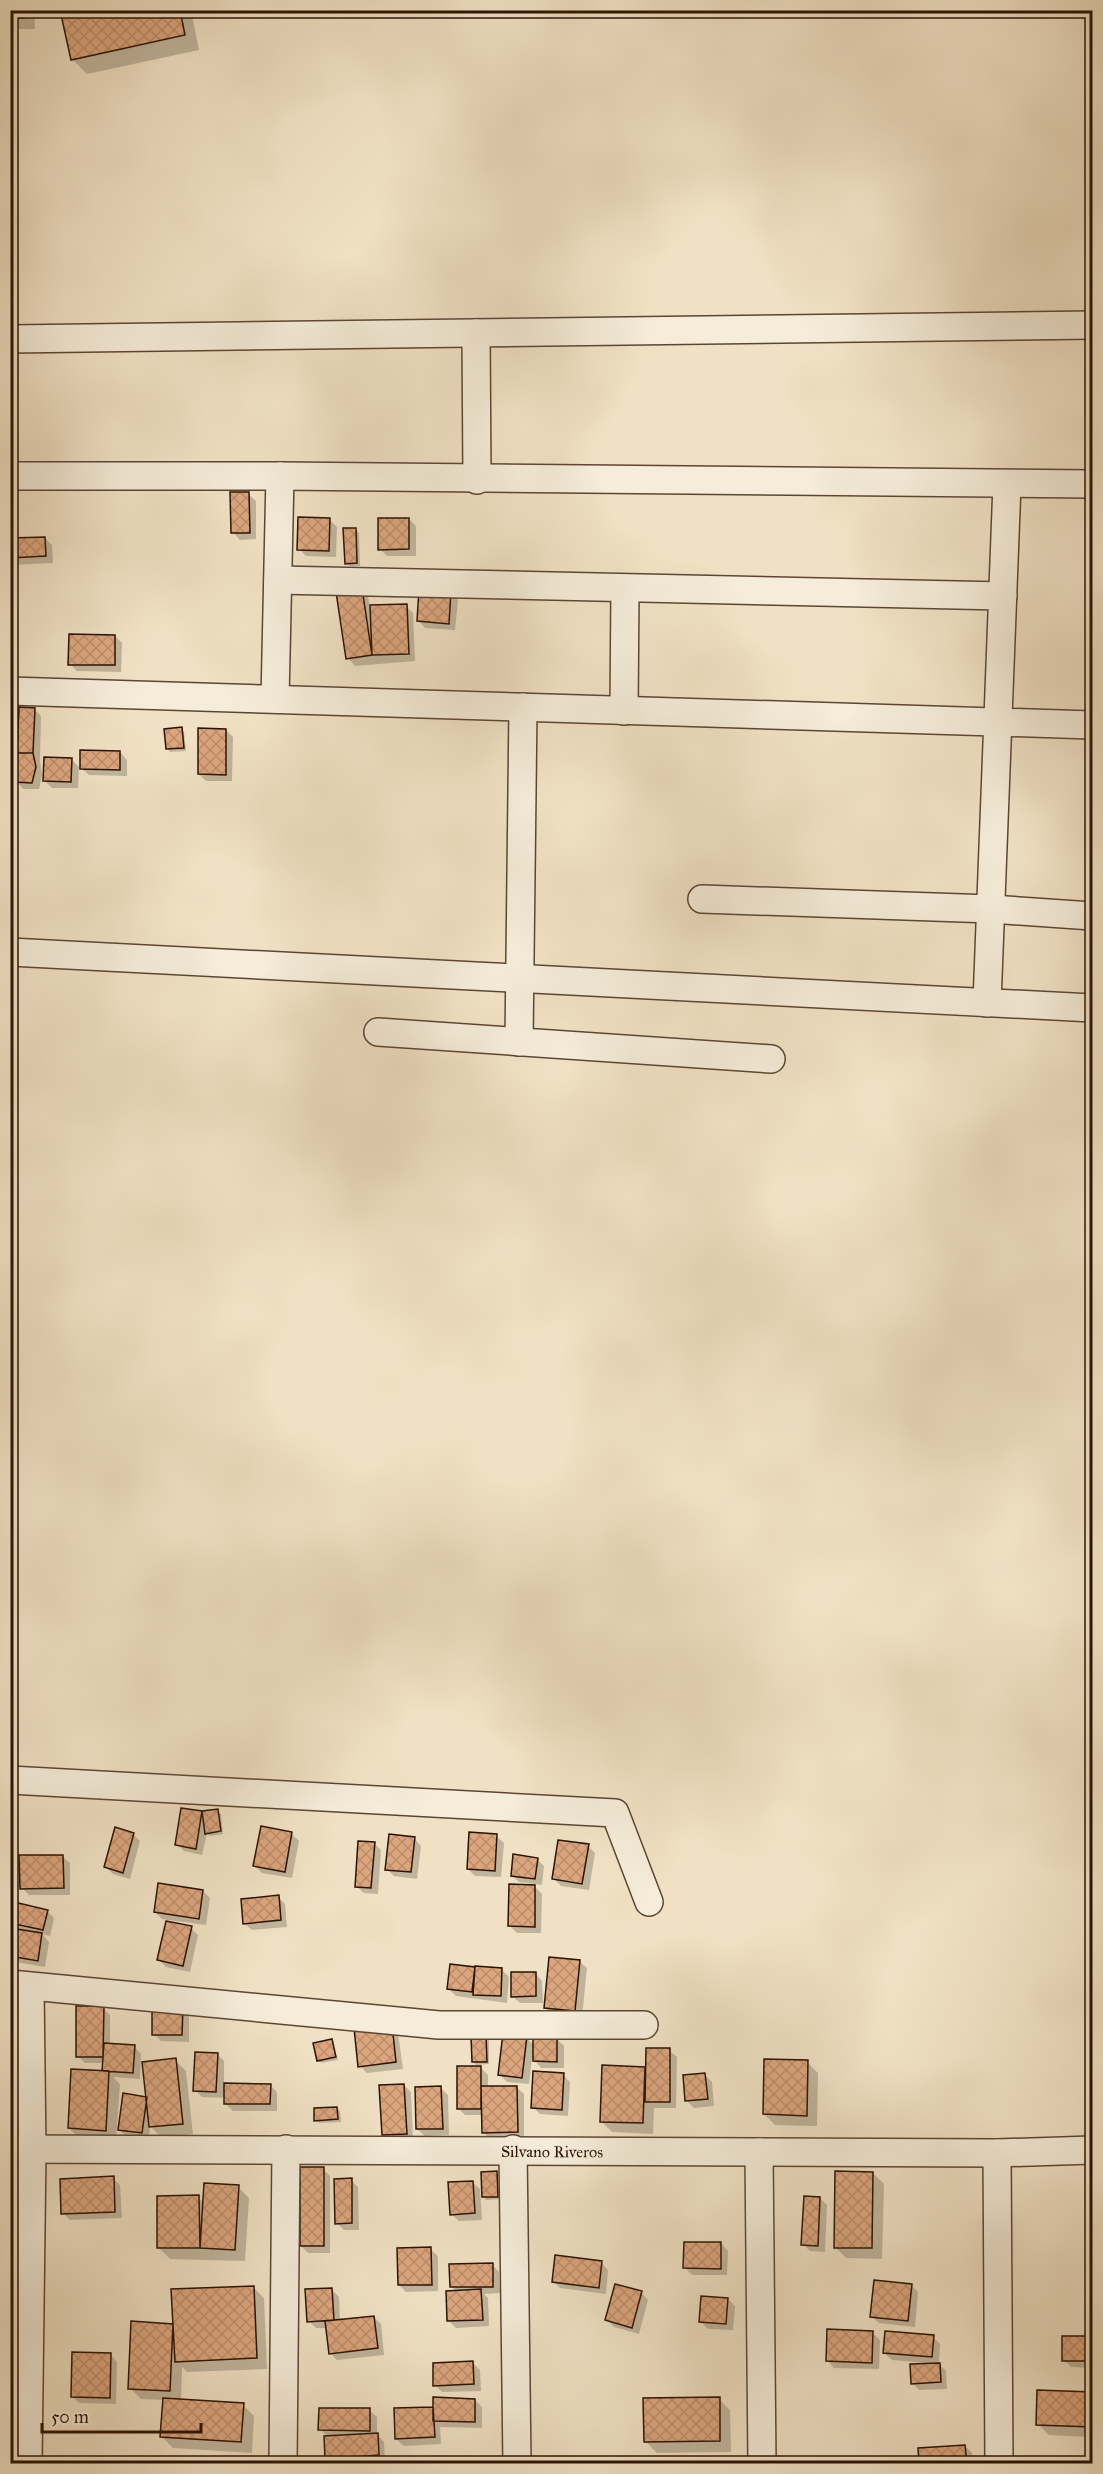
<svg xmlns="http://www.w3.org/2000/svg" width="1103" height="2474" viewBox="0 0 1103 2474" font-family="'IM FELL Great Primer',serif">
	<defs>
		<pattern id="building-cross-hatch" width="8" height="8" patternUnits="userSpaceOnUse" patternTransform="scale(1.5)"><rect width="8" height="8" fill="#dba57e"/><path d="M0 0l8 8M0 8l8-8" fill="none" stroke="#bc8d6b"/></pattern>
	</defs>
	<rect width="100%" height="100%" fill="#f0e1c4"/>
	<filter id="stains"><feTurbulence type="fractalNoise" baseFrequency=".00333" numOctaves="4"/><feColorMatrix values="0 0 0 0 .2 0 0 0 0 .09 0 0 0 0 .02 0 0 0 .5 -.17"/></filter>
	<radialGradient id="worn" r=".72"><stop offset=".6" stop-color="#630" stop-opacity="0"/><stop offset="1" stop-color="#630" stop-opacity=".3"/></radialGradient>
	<!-- shadow -->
	<path fill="#0003" d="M 10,10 L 34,10 L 35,29 L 10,29 Z
		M 61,10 L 191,10 L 199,50 L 87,74 L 72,59 Z
		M 248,494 L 256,501 L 256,539 L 240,540 L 233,532 Z
		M 329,519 L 337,527 L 336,557 L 306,556 L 299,549 Z
		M 409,519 L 416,526 L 416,556 L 387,556 L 380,549 Z
		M 355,529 L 359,533 L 360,566 L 350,566 L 346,563 Z
		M 45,538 L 52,545 L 53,563 L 10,565 L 10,540 Z
		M 361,589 L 368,596 L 370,607 L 406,606 L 413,613 L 415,661 L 355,666 L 348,658 Z
		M 451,593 L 458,600 L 455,630 L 425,628 L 418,620 Z
		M 115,636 L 122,643 L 121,672 L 77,671 L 70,664 Z
		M 34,709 L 41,716 L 40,761 L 42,775 L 39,789 L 23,789 L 16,781 Z
		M 181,729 L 184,732 L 186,751 L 170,752 L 167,748 Z
		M 226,730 L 233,737 L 232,781 L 206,781 L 199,774 Z
		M 10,736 L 14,740 L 14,756 L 10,756 Z
		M 120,752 L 127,760 L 127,776 L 89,775 L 81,768 Z
		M 71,759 L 79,767 L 78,788 L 52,788 L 45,781 Z
		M 10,1809 L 14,1813 L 12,1863 L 10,1863 Z
		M 183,1809 L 202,1813 L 217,1811 L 221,1814 L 223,1834 L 210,1836 L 207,1833 L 202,1855 L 184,1851 L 177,1844 Z
		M 133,1834 L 140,1841 L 130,1879 L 113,1874 L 106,1867 Z
		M 292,1834 L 299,1841 L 292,1878 L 262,1873 L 255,1866 Z
		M 496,1836 L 504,1843 L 501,1877 L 475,1876 L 468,1869 Z
		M 414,1838 L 421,1846 L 417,1879 L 394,1876 L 387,1869 Z
		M 374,1843 L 381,1850 L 378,1894 L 364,1893 L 356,1886 Z
		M 588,1846 L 595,1853 L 589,1890 L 561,1886 L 554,1879 Z
		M 62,1856 L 70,1863 L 70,1895 L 29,1895 L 22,1888 Z
		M 537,1859 L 544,1866 L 542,1885 L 519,1882 L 512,1875 Z
		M 535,1887 L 542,1894 L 541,1933 L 517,1933 L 510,1926 Z
		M 203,1891 L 210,1898 L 206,1925 L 162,1919 L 155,1912 Z
		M 278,1897 L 285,1904 L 287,1927 L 252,1930 L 244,1923 Z
		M 10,1903 L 47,1911 L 54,1918 L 50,1936 L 42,1934 L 49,1942 L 45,1967 L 10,1961 Z
		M 191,1928 L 198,1935 L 190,1972 L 166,1967 L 159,1960 Z
		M 579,1961 L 587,1968 L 582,2017 L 553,2015 L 546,2008 Z
		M 451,1966 L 502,1970 L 509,1977 L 507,2003 L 456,1996 L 449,1989 Z
		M 535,1973 L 542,1981 L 543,2003 L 520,2003 L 512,1996 Z
		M 103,2008 L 110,2015 L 110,2045 L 134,2046 L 141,2054 L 140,2079 L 113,2077 L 120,2084 L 117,2126 L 145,2098 L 175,2060 L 186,2071 L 193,2134 L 162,2138 L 150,2126 L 149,2139 L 126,2136 L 117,2127 L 116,2141 L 80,2139 L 69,2128 L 106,2073 L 104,2063 L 85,2063 L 78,2056 Z
		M 182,2009 L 189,2016 L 189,2042 L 161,2041 L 154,2034 Z
		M 10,2013 L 17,2020 L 17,2049 L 10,2049 Z
		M 355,2029 L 398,2033 L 403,2069 L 367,2073 L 360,2066 Z
		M 486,2037 L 489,2040 L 489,2064 L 476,2065 L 473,2061 Z
		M 526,2038 L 535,2046 L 557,2039 L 564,2046 L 564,2068 L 541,2068 L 532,2058 L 529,2084 L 507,2082 L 500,2075 Z
		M 331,2040 L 338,2060 L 321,2063 L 318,2060 Z
		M 669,2050 L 677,2057 L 676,2108 L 654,2108 L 653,2134 L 612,2132 L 601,2121 L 644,2069 L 647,2071 Z
		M 217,2054 L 224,2061 L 224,2085 L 270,2085 L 277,2092 L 277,2111 L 233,2111 L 226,2104 L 226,2098 L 202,2097 L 195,2090 Z
		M 807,2062 L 818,2073 L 817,2126 L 775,2125 L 764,2114 Z
		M 481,2068 L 488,2075 L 488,2087 L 516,2087 L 524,2094 L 524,2139 L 490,2139 L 483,2132 L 483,2115 L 465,2115 L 458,2108 Z
		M 563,2075 L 570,2082 L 568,2116 L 540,2114 L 533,2107 Z
		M 705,2075 L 712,2082 L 714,2106 L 694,2108 L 687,2101 Z
		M 10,2085 L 12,2105 L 10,2105 Z
		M 404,2085 L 411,2092 L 413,2141 L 390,2142 L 383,2135 Z
		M 441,2088 L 448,2095 L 449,2135 L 425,2136 L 417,2129 Z
		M 337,2108 L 340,2111 L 341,2122 L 319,2123 L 316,2120 Z
		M 323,2169 L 330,2176 L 330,2253 L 308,2253 L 301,2246 Z
		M 497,2173 L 500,2176 L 500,2199 L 486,2200 L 483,2196 Z
		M 873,2173 L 884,2184 L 882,2259 L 846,2258 L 835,2247 Z
		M 10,2177 L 16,2182 L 18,2240 L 10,2241 Z
		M 113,2178 L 120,2185 L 122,2218 L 70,2220 L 63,2213 Z
		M 351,2180 L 358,2187 L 359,2230 L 344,2230 L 337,2223 Z
		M 472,2182 L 480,2189 L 482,2220 L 459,2221 L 451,2214 Z
		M 238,2187 L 249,2198 L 245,2261 L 170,2259 L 159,2248 L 198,2197 L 204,2203 Z
		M 820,2198 L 827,2205 L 825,2252 L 810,2251 L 803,2244 Z
		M 721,2243 L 728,2251 L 727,2275 L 692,2275 L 685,2268 Z
		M 10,2249 L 16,2255 L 17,2280 L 10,2281 Z
		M 430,2249 L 438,2256 L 438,2291 L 406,2292 L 399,2285 Z
		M 601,2262 L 608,2270 L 606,2294 L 560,2288 L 553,2281 Z
		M 492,2264 L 499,2272 L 500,2293 L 484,2294 L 488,2298 L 489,2326 L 456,2328 L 449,2321 L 456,2292 L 452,2287 Z
		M 911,2285 L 918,2292 L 915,2327 L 879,2323 L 871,2316 Z
		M 253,2287 L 264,2298 L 267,2369 L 187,2372 L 182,2367 L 181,2401 L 243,2405 L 254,2416 L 252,2453 L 173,2448 L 162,2437 L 164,2400 L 141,2399 L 130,2388 L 133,2323 L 175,2325 Z
		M 332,2290 L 339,2297 L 340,2321 L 374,2317 L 381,2324 L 384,2355 L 337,2360 L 330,2353 L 327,2328 L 316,2328 L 309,2321 Z
		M 641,2292 L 648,2300 L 639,2334 L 614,2327 L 607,2320 Z
		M 728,2299 L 735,2306 L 733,2330 L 708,2329 L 701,2322 Z
		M 873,2333 L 880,2340 L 879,2369 L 834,2368 L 827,2360 Z
		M 933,2337 L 940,2344 L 939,2364 L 946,2371 L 947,2389 L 919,2390 L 912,2383 L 927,2363 L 892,2360 L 884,2353 Z
		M 1063,2338 L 1092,2338 L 1092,2368 L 1071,2367 L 1064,2360 Z
		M 110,2354 L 117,2362 L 116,2404 L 79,2403 L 72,2396 Z
		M 473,2363 L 480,2370 L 481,2391 L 442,2392 L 435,2385 Z
		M 1039,2391 L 1092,2394 L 1092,2437 L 1049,2435 L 1038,2424 Z
		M 719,2399 L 730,2410 L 731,2452 L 657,2453 L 646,2442 Z
		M 475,2400 L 482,2407 L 482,2428 L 440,2427 L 441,2444 L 404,2446 L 396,2439 L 434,2408 Z
		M 369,2410 L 377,2417 L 377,2434 L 384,2442 L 385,2462 L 332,2464 L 327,2458 L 328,2437 L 320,2429 Z
		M 10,2434 L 20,2444 L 21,2464 L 10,2464 Z
		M 965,2446 L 972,2453 L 973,2464 L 921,2464 Z"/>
	<!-- building -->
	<path fill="url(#building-cross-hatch)" stroke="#2b1303" stroke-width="1.5" d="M 10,10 L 24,10 L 24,18 L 10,18 Z
		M 60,10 L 180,10 L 185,35 L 71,60 Z
		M 230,492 L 249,492 L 250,533 L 231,533 Z
		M 298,517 L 330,518 L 329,551 L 297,550 Z
		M 378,518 L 409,518 L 409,549 L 378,550 Z
		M 343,528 L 356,528 L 357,563 L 345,564 Z
		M 45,537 L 46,556 L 10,558 L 10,538 Z
		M 362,588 L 372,655 L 346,659 L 336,592 Z
		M 419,588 L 451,591 L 449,624 L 417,621 Z
		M 407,604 L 409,654 L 372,655 L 370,605 Z
		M 69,634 L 115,635 L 115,665 L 68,665 Z
		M 19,707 L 35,708 L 33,753 L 17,753 Z
		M 182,727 L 184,748 L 166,749 L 164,729 Z
		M 198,728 L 226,729 L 226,775 L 198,774 Z
		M 80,750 L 120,751 L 120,770 L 80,769 Z
		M 15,753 L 33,753 L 36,767 L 32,783 L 14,782 Z
		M 44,757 L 72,758 L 71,782 L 43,781 Z
		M 181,1808 L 202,1811 L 196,1849 L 175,1845 Z
		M 218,1809 L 221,1831 L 205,1834 L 202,1811 Z
		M 261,1826 L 292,1832 L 285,1872 L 253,1866 Z
		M 115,1827 L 134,1833 L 123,1873 L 104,1867 Z
		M 469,1832 L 497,1834 L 495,1871 L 467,1869 Z
		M 389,1834 L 415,1837 L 411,1872 L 385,1870 Z
		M 558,1840 L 589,1844 L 582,1884 L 552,1879 Z
		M 358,1841 L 375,1842 L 371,1888 L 355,1887 Z
		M 513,1854 L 538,1858 L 535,1879 L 511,1876 Z
		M 19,1855 L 63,1855 L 64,1888 L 20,1889 Z
		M 158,1883 L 203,1890 L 199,1919 L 154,1912 Z
		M 509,1884 L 535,1885 L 535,1927 L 508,1926 Z
		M 279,1895 L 281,1920 L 243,1924 L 241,1899 Z
		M 10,1901 L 48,1910 L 43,1930 L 10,1923 Z
		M 166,1921 L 192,1926 L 183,1966 L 157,1960 Z
		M 10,1928 L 42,1933 L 38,1961 L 10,1956 Z
		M 549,1957 L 580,1960 L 575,2011 L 544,2008 Z
		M 450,1964 L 475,1967 L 472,1992 L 447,1989 Z
		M 475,1966 L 502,1968 L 501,1996 L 473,1995 Z
		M 511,1972 L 536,1972 L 536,1996 L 511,1997 Z
		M 76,2006 L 104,2006 L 103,2057 L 76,2057 Z
		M 152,2008 L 183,2008 L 182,2035 L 152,2035 Z
		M 392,2024 L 396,2062 L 358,2067 L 354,2028 Z
		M 503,2033 L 527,2036 L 522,2078 L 498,2075 Z
		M 486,2035 L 487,2062 L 472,2062 L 471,2036 Z
		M 533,2037 L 557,2037 L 557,2062 L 533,2061 Z
		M 332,2039 L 336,2057 L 317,2061 L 313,2043 Z
		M 104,2043 L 135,2045 L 133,2073 L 102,2071 Z
		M 646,2048 L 670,2048 L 670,2102 L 645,2102 Z
		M 195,2052 L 218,2053 L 216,2092 L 193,2091 Z
		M 176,2058 L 183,2124 L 149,2127 L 142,2062 Z
		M 764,2059 L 808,2060 L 807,2116 L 763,2114 Z
		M 602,2065 L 645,2067 L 643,2123 L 600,2122 Z
		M 457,2066 L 481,2066 L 481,2109 L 457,2109 Z
		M 71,2069 L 109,2071 L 106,2131 L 68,2128 Z
		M 533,2071 L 564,2073 L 562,2110 L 531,2108 Z
		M 705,2073 L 708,2099 L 685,2101 L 683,2075 Z
		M 224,2083 L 271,2084 L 270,2104 L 224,2104 Z
		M 404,2084 L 407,2134 L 382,2135 L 379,2085 Z
		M 441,2086 L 443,2129 L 416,2129 L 415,2087 Z
		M 481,2086 L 517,2086 L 518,2132 L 482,2133 Z
		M 123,2093 L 147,2097 L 142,2133 L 118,2130 Z
		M 337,2107 L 338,2119 L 314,2121 L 314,2108 Z
		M 300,2167 L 324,2167 L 324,2246 L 300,2246 Z
		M 497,2171 L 498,2197 L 482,2197 L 481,2172 Z
		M 835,2171 L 873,2172 L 872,2248 L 834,2248 Z
		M 114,2176 L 115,2212 L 61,2214 L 60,2179 Z
		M 352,2178 L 352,2223 L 335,2224 L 334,2179 Z
		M 473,2181 L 475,2213 L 450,2215 L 448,2182 Z
		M 204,2183 L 239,2185 L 235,2250 L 200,2248 Z
		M 199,2195 L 200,2248 L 157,2248 L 157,2196 Z
		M 804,2196 L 820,2197 L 818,2246 L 801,2245 Z
		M 684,2242 L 721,2242 L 721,2269 L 683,2268 Z
		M 431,2247 L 432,2285 L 398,2285 L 397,2248 Z
		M 555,2255 L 602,2261 L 599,2288 L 552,2282 Z
		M 493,2263 L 493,2287 L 450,2287 L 449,2264 Z
		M 874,2280 L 912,2284 L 908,2321 L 870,2317 Z
		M 615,2284 L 642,2291 L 632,2328 L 605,2320 Z
		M 254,2286 L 257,2358 L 175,2362 L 171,2289 Z
		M 332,2288 L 334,2320 L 307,2322 L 305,2289 Z
		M 481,2289 L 483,2320 L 447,2321 L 446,2291 Z
		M 701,2296 L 728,2298 L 726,2324 L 699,2322 Z
		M 374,2316 L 378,2348 L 329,2354 L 325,2321 Z
		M 131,2321 L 173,2324 L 170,2391 L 128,2389 Z
		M 827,2329 L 873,2331 L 872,2363 L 826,2361 Z
		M 885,2331 L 934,2335 L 932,2357 L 883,2353 Z
		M 1062,2336 L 1092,2336 L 1092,2361 L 1062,2361 Z
		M 72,2352 L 111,2353 L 110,2398 L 71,2397 Z
		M 473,2361 L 474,2384 L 433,2386 L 433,2363 Z
		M 940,2363 L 941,2382 L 911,2384 L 910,2364 Z
		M 1037,2390 L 1092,2392 L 1092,2427 L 1036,2425 Z
		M 433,2397 L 475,2399 L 475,2422 L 433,2421 Z
		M 720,2397 L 720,2441 L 644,2442 L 643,2398 Z
		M 163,2398 L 244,2403 L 241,2442 L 160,2437 Z
		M 433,2407 L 435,2437 L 395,2439 L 394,2408 Z
		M 319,2408 L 370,2408 L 370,2431 L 318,2430 Z
		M 378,2433 L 379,2455 L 325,2459 L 324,2436 Z
		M 965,2445 L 967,2464 L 919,2464 L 918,2448 Z"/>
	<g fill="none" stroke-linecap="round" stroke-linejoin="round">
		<defs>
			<g id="minor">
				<path d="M 476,333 L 477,480"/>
				<path d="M 10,339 L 1092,325"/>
				<path d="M 10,476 L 280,476 L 1092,484"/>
				<path d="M 278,580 L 1003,596"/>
				<path d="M 10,691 L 1092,725"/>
				<path d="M 275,699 L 280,476"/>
				<path d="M 624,711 L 625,588"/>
				<path d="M 702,899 L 991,909 L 1092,916"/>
				<path d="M 10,952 L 1092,1008"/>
				<path d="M 987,1003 L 1007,484"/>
				<path d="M 378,1032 L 771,1059"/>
				<path d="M 519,1042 L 523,707"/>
				<path d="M 10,1780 L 615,1813 L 649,1902"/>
				<path d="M 10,1984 L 439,2025 L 644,2025"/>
				<path id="s1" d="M 10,2149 L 997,2153 L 1092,2150"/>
				<path d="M 513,2149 L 517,2464"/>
				<path d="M 759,2152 L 762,2464"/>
				<path d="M 997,2153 L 999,2464"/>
				<path d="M 28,2464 L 32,2150 L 30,1987"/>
				<path d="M 283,2464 L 286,2149"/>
			</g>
		</defs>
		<!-- minor casing -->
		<use href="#minor" stroke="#5c4633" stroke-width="30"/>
		<!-- minor -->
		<use href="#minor" stroke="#f5ecd9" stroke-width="27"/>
	</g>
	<g text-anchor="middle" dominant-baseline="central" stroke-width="4.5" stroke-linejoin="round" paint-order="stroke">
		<!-- street labels -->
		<g font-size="16" fill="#2b1303" stroke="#f5ecd9">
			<text stroke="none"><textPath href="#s1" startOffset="542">Silvano Riveros</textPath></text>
		</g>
	</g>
	<!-- margin -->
	<rect width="1103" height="2474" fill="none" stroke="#f0e1c4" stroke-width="36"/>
	<rect x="12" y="12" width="1079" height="2450" fill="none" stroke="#2b1303" stroke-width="3"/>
	<rect x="18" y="18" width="1067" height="2438" fill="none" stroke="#2b1303" stroke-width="1.5"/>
	<!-- scale -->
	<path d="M42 2423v9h159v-9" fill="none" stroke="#2b1303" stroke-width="3"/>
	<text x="51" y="2423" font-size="18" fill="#2b1303" stroke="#f5ecd9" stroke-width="4.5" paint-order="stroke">50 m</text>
	<rect width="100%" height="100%" filter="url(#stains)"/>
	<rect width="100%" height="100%" fill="url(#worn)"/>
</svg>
